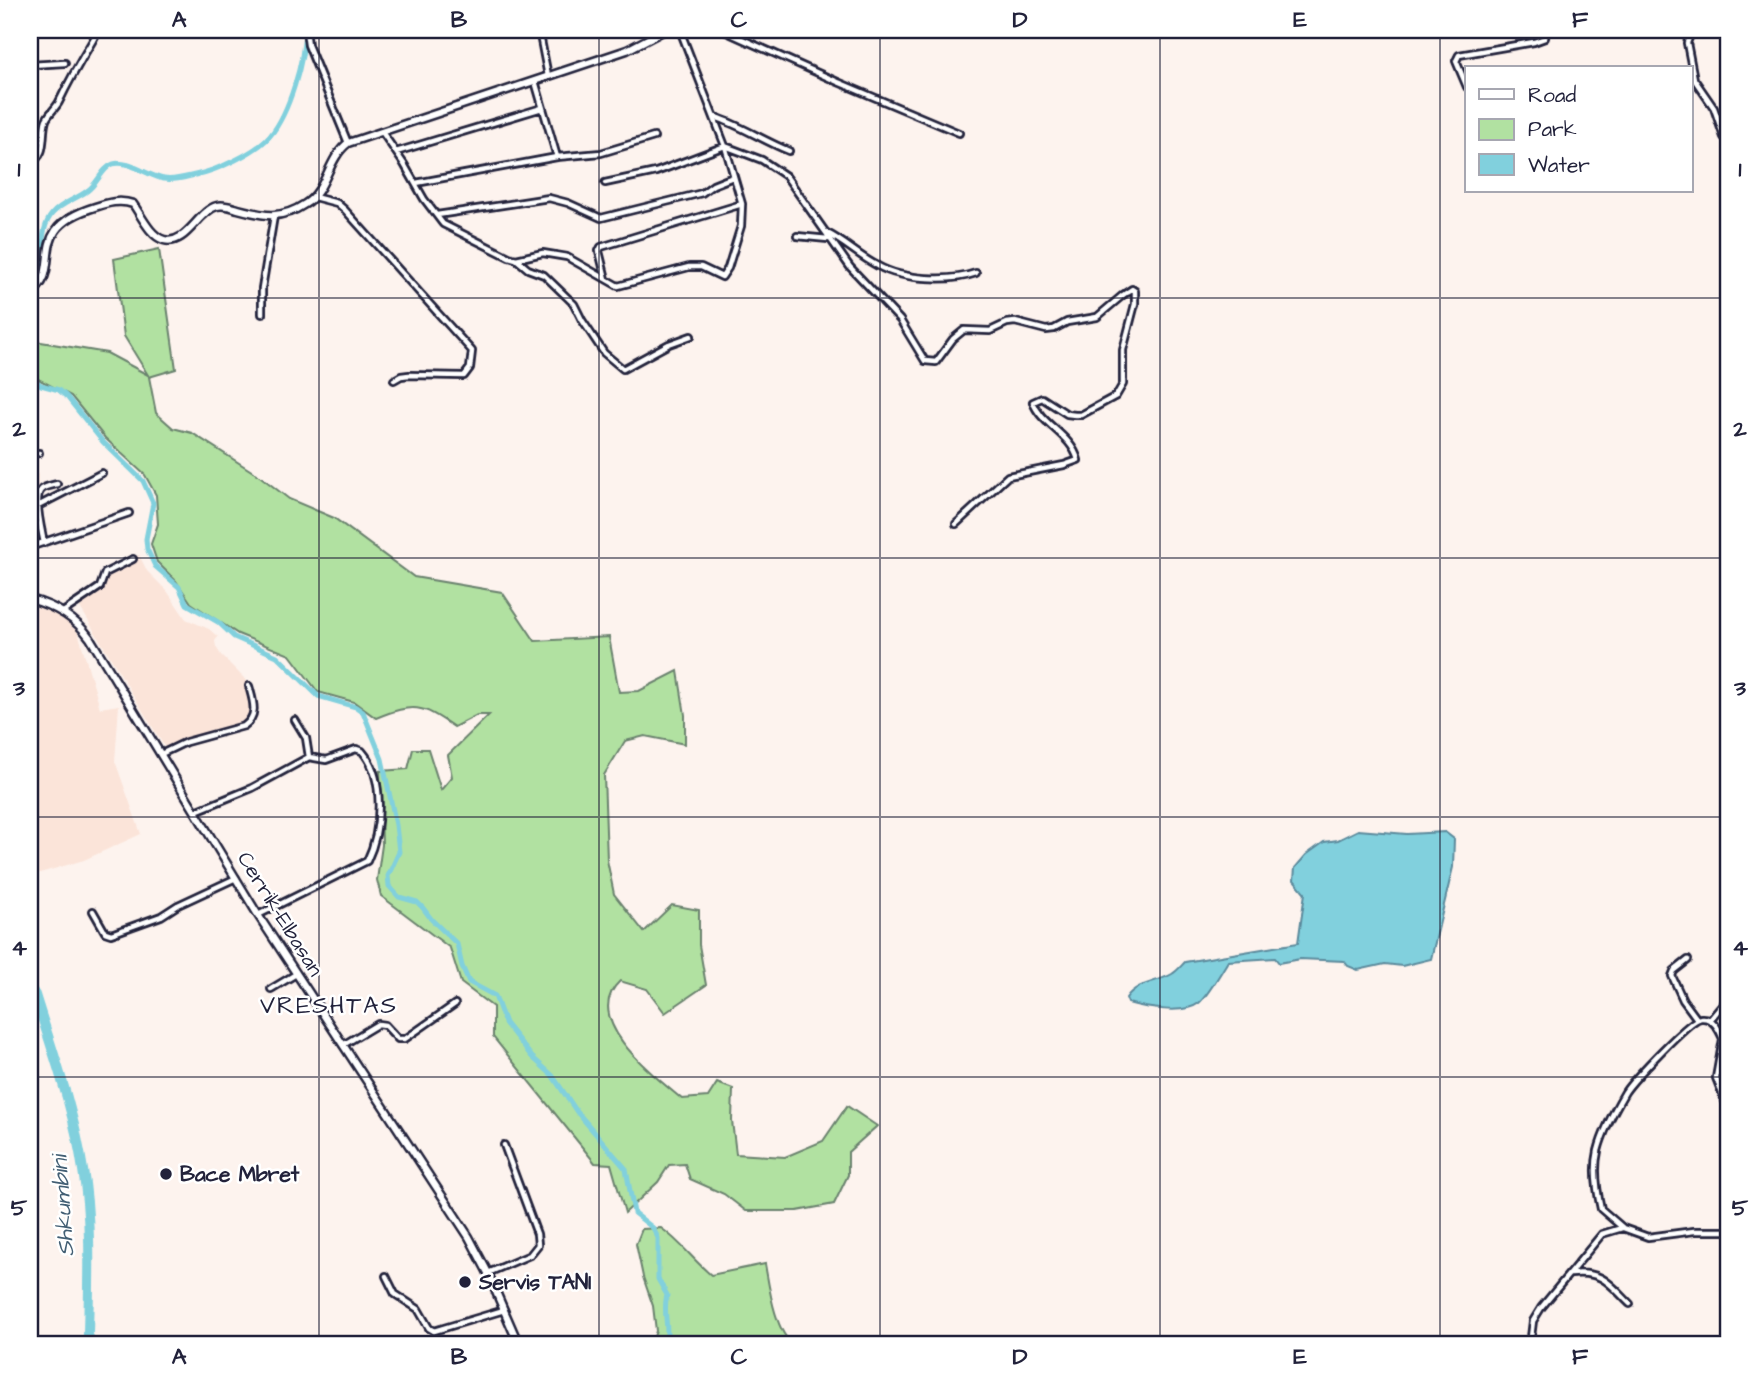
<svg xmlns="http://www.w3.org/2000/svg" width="1759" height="1375" viewBox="0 0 1759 1375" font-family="'Architects Daughter',sans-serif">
	<rect width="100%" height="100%" fill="#fdf3ee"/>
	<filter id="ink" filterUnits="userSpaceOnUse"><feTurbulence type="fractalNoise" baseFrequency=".0143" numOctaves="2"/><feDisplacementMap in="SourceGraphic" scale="14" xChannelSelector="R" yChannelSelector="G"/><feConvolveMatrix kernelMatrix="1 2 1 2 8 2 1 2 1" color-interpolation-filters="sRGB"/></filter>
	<g filter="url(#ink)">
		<!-- built -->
		<path fill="#fbe4d9" d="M 30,434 L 38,455 L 38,518 L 30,518 Z
			M 139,555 L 147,571 L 167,591 L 186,619 L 209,629 L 218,637 L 215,641 L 216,647 L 221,655 L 255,689 L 258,703 L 255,713 L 245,724 L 188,740 L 167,751 L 75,599 L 94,588 L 103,573 Z
			M 30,604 L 58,615 L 74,626 L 78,632 L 100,708 L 119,705 L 115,761 L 141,834 L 84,860 L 30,876 Z"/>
		<!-- green -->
		<path fill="#b1e1a1" stroke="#6a826e" stroke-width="2" d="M 159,249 L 176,369 L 149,377 L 156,413 L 173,428 L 192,433 L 261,477 L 289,499 L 334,518 L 414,577 L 502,592 L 535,641 L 609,637 L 619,692 L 639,691 L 678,671 L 685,715 L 685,744 L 645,736 L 625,741 L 604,775 L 607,860 L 614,894 L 644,932 L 672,905 L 699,910 L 699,945 L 706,985 L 665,1013 L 647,989 L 620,981 C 579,1019 655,1077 682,1099 L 708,1097 L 717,1083 L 733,1089 L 732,1121 L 736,1154 L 785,1157 L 823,1141 L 847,1106 L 877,1126 L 848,1152 L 848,1175 L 834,1204 L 797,1211 L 746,1211 L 724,1194 L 690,1179 L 685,1164 L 669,1165 L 658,1182 L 625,1213 L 611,1164 L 595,1163 L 493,1037 L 493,1007 L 461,983 L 450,948 L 381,896 L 377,880 L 382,845 L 380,771 L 408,769 L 413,749 L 428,749 L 441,790 L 452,777 L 448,755 L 489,715 L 477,715 L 454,727 C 421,704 414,703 376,718 L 354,702 L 318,692 L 290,655 L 238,634 L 191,603 L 176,581 L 157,562 L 151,544 L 158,524 L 156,495 L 145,475 L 105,438 L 71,396 L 36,378 L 30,371 L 30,337 L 35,341 L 107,353 L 148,375 L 124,336 L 114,259 Z
			M 661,1228 C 680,1241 693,1260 711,1275 L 765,1264 C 769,1286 775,1333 794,1345 L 651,1345 L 656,1331 L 653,1306 L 643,1277 L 636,1244 L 642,1229 Z"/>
		<!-- water -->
		<path fill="#81d0dd" stroke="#5b8a9c" stroke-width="2" d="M 1358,830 L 1407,834 L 1445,832 L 1454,839 L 1453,867 L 1431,959 L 1402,966 L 1385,964 L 1358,970 L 1348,966 L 1344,961 L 1300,959 L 1279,963 L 1275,958 L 1228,961 C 1222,971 1208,995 1199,1003 C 1184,1015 1145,1008 1128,1003 L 1126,998 C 1137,982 1156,983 1172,974 C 1177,971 1181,966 1185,962 L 1298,943 L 1305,893 L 1294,880 L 1295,868 L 1306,855 L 1324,842 L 1338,840 Z"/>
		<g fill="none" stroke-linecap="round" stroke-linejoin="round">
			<!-- canal -->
			<path stroke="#81d0dd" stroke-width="5" d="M 30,283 C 49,263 36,233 52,214 C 62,202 75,200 87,191 C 97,185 102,168 113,164 C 128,159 149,177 164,179 C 174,181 186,177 195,175 C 216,171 257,152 270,136 C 290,112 304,60 305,30
				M 30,377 L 41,385 L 59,390 L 67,397 L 103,442 L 143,481 L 153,503 L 146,539 L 147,549 L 155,566 L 179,587 L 187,604 L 218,622 L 234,637 L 277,656 L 318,696 L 356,707 L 363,712 L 382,759 L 396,825 L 399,852 L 388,876 L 389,886 L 399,897 L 417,902 L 423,908 L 432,920 L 457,944 L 462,966 L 469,982 L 495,996 L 505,1023 L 532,1057 L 552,1075 L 577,1112 L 626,1169 L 634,1213 L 653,1228 L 658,1238 L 658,1279 L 667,1295 C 662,1312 670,1328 666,1345"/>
			<!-- river -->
			<path stroke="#81d0dd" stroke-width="10" d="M 30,987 L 35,995 C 53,1053 74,1110 83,1170 C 92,1224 89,1281 88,1335 L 92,1345"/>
			<defs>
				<path id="street" d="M 306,30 L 308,45 L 348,143
					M 539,30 L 548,76
					M 722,30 L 838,82 L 959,133
					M 1695,30 L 1690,35 L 1687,43 L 1694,79 L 1714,108 L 1724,137 L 1729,139
					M 30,65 L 65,63
					M 1467,87 L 1456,61 L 1459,55 L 1534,42 L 1545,38 L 1546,30
					M 715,117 C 740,125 764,141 789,151
					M 382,132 L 404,164 L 424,199 L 443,224 L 509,257 L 516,259 L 543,253 L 567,257 L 618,286 L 689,267 L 701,267 L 722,277 L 728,268 L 741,226 L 742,204 L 725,146 L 680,30
					M 396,152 L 542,108
					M 557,157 L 601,153 L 654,137
					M 30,162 C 48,157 41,134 46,120 C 49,113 56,108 59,102 C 69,81 81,60 93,40 L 95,36 L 91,30
					M 416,183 L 557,157 L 535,81
					M 605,183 L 656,172 L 725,146 L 762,160 L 786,176 L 850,267 L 900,320 L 925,361 L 936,362 L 953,339 L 964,330 L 990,331 L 1007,323 L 1015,322 L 1046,330 L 1054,329 L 1067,322 L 1097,317 L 1123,295 L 1132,289 L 1135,291 L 1135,304 L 1123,350 L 1123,384 L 1116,396 L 1081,415 L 1075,415 L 1067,414 L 1042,398 L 1033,402 C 1041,425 1071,434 1078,460 L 1064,465 L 1008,476 L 956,524
					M 314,197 L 337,203 L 345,210 L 472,351 L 470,368 L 464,376 L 409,375 L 401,376 L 394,380
					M 437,215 L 549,198 L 568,203 L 601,218 L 702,193 L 713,185 L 733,177
					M 827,233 C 845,242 860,257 878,266 C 903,280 950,282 976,273
					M 797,236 L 828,239
					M 516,259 L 528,269 L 544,275 L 574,304 L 582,320 L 604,353 L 623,369 L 669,344 L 691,336
					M 606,279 L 599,251 L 601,247 L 742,204
					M 262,314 L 262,288 L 274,216
					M 30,454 L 39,453
					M 38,506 L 102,473
					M 44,543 C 42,532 33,498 41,490 C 43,487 53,485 57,484
					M 30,547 L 129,513
					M 63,612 L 100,587 L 105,573 L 133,559
					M 295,720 L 306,738 L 309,757
					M 161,754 L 186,742 L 244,726 C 259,715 253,701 249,686
					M 196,811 L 252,788 L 309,757 L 326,760 L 356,749 L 362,751 C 385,777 382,830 367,861 L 258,915
					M 93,911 L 105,932 L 111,934 L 161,916 L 178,905 L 236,878
					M 1688,960 L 1674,971 L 1672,976 L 1683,1000 L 1697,1019
					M 271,989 L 296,974
					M 1710,1020 L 1725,1002 L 1729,980
					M 343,1045 L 378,1024 L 385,1025 L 398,1039 L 405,1039 L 455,1004
					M 1722,1093 L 1724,1080 L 1729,1070
					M 1729,1111 L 1716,1078 L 1723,1039 C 1719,1029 1713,1017 1701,1018 C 1690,1019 1633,1080 1625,1092 C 1615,1109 1603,1131 1598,1151 C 1594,1168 1597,1192 1601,1209 L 1623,1228 L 1648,1237 L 1694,1231 L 1729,1231
					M 488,1273 L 530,1255 L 538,1245 L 537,1234 L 504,1145
					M 1571,1274 C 1603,1271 1609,1283 1630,1304
					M 386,1276 L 395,1294 L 418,1309 L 429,1328 L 434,1331 L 504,1310
					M 1530,1345 L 1533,1321 L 1541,1308 L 1602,1234 L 1622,1228"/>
				<path id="secondary" d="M 30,294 C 67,269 21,230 95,207 C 107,203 120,199 133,204 C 141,215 150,236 164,240 C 186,246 198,211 217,206 C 224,204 231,207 238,209 C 264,216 281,220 305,204 C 327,191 327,159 348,143 L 627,50 L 665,30
					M 30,599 C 55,606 75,617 90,638 L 258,915 L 469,1237 L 487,1271 L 519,1345"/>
			</defs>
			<!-- street casing -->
			<use href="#street" stroke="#22223b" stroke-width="10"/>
			<!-- secondary casing -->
			<use href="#secondary" stroke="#22223b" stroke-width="11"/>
			<!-- street -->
			<use href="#street" stroke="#fff" stroke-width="4.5"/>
			<!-- secondary -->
			<use href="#secondary" stroke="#fff" stroke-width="6"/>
		</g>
	</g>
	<!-- grid -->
	<path fill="none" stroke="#22223b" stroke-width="2" stroke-opacity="0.55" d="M 319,30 L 319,1345M 599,30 L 599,1345M 880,30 L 880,1345M 1160,30 L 1160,1345M 1440,30 L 1440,1345M 30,298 L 1729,298M 30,558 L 1729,558M 30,817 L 1729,817M 30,1077 L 1729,1077"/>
	<!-- markers -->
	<g fill="#22223b" stroke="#fff" stroke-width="2.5">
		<circle cx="166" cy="1174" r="7"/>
		<circle cx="465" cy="1282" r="7"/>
	</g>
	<g text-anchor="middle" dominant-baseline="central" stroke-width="5" stroke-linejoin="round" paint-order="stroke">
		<!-- street labels -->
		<g font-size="21" fill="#22223b" stroke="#fff">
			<text transform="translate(280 914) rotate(58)">Cerrik-Elbasan</text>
		</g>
		<!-- poi labels -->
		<g font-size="21" font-weight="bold" fill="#22223b" stroke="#fff" text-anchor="start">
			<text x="180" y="1174">Bace Mbret</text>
			<text x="479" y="1282">Servis TANI</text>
		</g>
		<!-- water labels -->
		<g font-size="23" font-style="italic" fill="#435f74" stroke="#fff">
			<text transform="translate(63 1206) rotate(-94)">Shkumbini</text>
		</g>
		<!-- quarter labels -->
		<g font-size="24" letter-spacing="2" fill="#22223b" stroke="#fff">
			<text x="329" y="1006">VRESHTAS</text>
		</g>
	</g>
	<!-- margin -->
	<rect width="1759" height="1375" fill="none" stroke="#fff" stroke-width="77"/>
	<!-- legend -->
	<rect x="1465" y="66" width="228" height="126" fill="#ffffff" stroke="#a7a7b1" stroke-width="2"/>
	<rect x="1479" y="89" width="35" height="10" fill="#ffffff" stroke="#a7a7b1" stroke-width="2"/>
	<text x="1528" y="102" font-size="21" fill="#22223b">Road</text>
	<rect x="1479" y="119" width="35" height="21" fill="#b1e1a1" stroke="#a7a7b1" stroke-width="2"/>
	<text x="1528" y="136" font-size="21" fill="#22223b">Park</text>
	<rect x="1479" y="154" width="35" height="21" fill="#81d0dd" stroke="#a7a7b1" stroke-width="2"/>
	<text x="1528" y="172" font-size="21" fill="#22223b">Water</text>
	<rect x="38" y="38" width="1682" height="1298" fill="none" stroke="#22223b" stroke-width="2.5"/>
	<g font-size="23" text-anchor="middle" font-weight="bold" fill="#22223b">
		<text x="179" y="27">A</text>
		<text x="459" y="27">B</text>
		<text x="739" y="27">C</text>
		<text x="1020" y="27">D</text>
		<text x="1300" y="27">E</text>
		<text x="1580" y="27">F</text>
		<text x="19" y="176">1</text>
		<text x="1740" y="176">1</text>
		<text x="19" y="436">2</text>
		<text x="1740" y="436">2</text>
		<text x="19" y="695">3</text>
		<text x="1740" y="695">3</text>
		<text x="19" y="955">4</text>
		<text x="1740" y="955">4</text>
		<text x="19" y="1215">5</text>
		<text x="1740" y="1215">5</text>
		<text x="179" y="1364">A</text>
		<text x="459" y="1364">B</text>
		<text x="739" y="1364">C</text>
		<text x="1020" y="1364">D</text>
		<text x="1300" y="1364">E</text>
		<text x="1580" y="1364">F</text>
	</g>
</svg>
